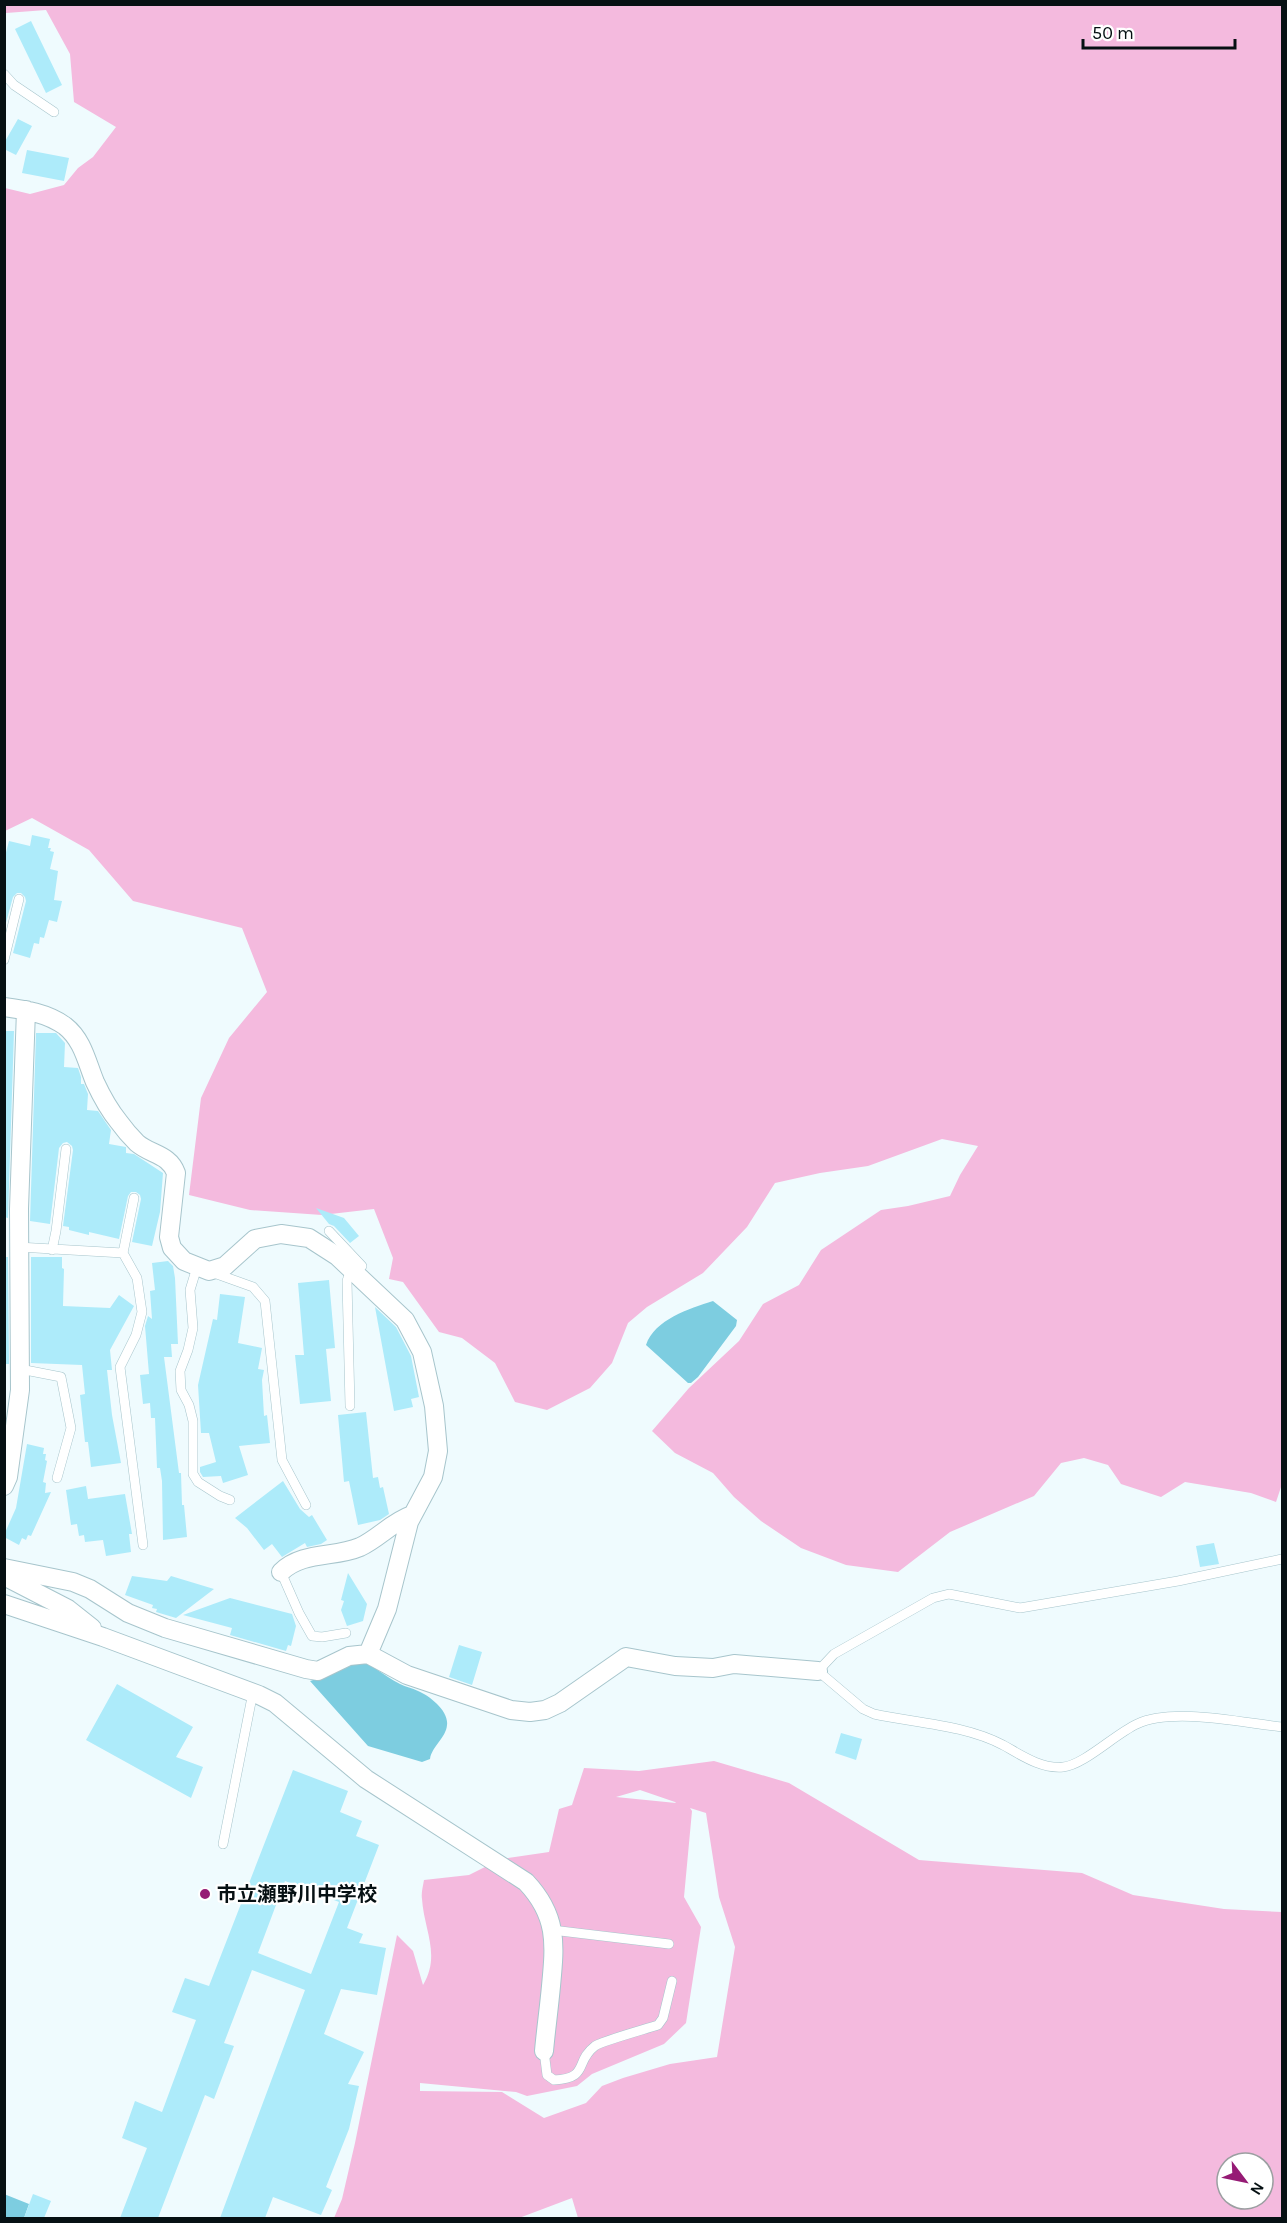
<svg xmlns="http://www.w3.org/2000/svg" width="1287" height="2223" viewBox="0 0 1287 2223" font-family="Karla,'Noto Sans JP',sans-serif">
	<rect width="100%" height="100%" fill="#effbfe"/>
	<!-- green -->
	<path fill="#f4bade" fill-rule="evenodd" d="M 5,4 L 1282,5 L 1282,1484 L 1276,1502 L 1251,1493 L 1185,1482 L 1161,1497 L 1121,1484 L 1108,1465 L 1084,1458 L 1061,1463 L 1034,1496 L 950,1532 L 898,1572 L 846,1565 L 801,1548 L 761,1521 L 734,1497 L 713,1473 L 675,1453 L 652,1431 L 689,1388 L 739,1341 L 763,1304 L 799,1285 L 821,1250 L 881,1210 L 908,1206 L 950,1196 L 960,1175 L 978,1146 L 942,1139 L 868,1166 L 820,1173 L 775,1183 L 747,1227 L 703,1273 L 647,1307 L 628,1323 L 612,1363 L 590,1388 L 547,1410 L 515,1402 L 495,1363 L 462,1338 L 439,1332 L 403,1282 L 389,1279 L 393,1258 L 374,1209 L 322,1215 L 250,1210 L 189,1195 L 201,1098 L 229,1038 L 267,992 L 242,928 L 133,901 L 89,850 L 32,818 L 5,831 L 5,188 L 30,194 L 64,185 L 78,168 L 93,157 L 116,127 L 74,102 L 70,54 L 46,10 L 6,13 Z
		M 714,1761 L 789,1783 L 919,1860 L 1082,1873 L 1133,1895 L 1224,1909 L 1282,1912 L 1282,2218 L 578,2218 L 572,2198 L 519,2218 L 334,2218 L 342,2199 L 355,2143 L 397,1935 L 413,1951 L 423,1985 C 441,1955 424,1930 422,1899 C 421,1893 423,1886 424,1880 L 469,1875 L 501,1859 L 549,1852 L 559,1809 L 572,1805 L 584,1768 L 639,1771 ZM 640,1790 L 675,1802 L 676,1803 L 616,1797 ZM 690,1808 L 706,1813 L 719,1897 L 735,1947 L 717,2057 L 670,2064 L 623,2078 L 602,2086 L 586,2103 L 544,2118 L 502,2092 L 420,2091 L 420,2083 L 516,2092 L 527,2096 L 577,2086 L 592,2074 L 664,2044 L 686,2023 L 701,1927 L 684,1897 L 692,1811 ZM 1227,2163 L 1263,2163 L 1263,2199 L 1227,2199 Z"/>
	<!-- water -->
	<path fill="#7dcde0" d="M 713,1301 L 737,1320 L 736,1326 L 698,1377 L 691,1383 L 688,1383 L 646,1345 C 655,1319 689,1309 713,1301 Z
		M 374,1661 L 376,1669 C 384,1674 392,1680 400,1684 C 406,1687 412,1688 418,1691 C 430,1696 449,1711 447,1725 C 446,1738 432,1746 430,1759 L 422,1762 L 368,1746 L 310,1681 L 329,1675 L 349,1663 Z
		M 4,2194 L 29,2204 L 24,2218 L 5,2218 Z"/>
	<!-- building -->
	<path fill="#adebfa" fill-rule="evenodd" d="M 31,21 L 62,85 L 46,93 L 15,29 Z
		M 18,119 L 32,126 L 16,155 L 4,149 L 4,143 Z
		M 27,150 L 69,158 L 64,181 L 22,173 Z
		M 32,835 L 50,839 L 48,848 L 51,848 L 50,851 L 54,852 L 50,869 L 58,871 L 54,900 L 62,901 L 57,922 L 49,920 L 44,938 L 40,937 L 39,944 L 34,943 L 30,958 L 13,953 L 26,901 L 25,897 L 21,893 L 17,893 L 13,897 L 4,930 L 4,860 L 9,841 L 30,846 Z
		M 4,1031 L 14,1031 L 8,1218 L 4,1217 Z
		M 36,1033 L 56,1033 L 65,1043 L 64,1067 L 78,1068 L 81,1077 L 81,1084 L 84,1084 L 88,1094 L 87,1110 L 98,1111 L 111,1130 L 109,1144 L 126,1147 L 126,1153 L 134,1154 L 163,1173 L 160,1212 L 152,1246 L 132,1242 L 141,1199 L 140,1195 L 136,1192 L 131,1192 L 128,1196 L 119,1239 L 89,1232 L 89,1235 L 69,1230 L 69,1227 L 63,1226 L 73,1150 L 72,1146 L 67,1142 L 63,1143 L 59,1148 L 50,1224 L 30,1221 Z
		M 316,1208 L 344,1218 L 359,1236 L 350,1243 L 334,1226 L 329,1224 Z
		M 4,1257 L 8,1257 L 9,1364 L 4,1364 Z
		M 31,1257 L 62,1257 L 62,1268 L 64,1269 L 63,1306 L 110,1308 L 119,1295 L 134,1306 L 110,1350 L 112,1370 L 107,1370 L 112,1415 L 121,1463 L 91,1467 L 88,1442 L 85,1442 L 80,1395 L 85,1394 L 82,1365 L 31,1363 Z
		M 168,1261 L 173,1266 L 175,1278 L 178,1344 L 171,1344 L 172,1357 L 164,1357 L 179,1473 L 181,1473 L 182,1505 L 184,1505 L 187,1537 L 163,1540 L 162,1481 L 160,1468 L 157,1468 L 155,1418 L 151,1418 L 150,1403 L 143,1404 L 140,1375 L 149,1374 L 145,1326 L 148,1316 L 152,1319 L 150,1291 L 155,1290 L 152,1263 Z
		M 329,1280 L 335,1348 L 326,1349 L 331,1401 L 300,1404 L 295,1355 L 304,1355 L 298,1283 Z
		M 220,1294 L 245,1297 L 238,1343 L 262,1348 L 258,1369 L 264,1370 L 262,1380 L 264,1416 L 267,1415 L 270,1443 L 239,1446 L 248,1475 L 223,1483 L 221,1476 L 203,1477 L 200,1472 L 200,1467 L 216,1462 L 209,1433 L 201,1433 L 198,1385 L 213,1319 L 217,1320 Z
		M 375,1307 L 396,1327 L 411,1356 L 419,1397 L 411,1399 L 413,1407 L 394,1411 Z
		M 366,1412 L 373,1478 L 378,1477 L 380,1488 L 383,1487 L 389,1514 L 380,1520 L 358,1525 L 349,1481 L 344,1482 L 338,1415 Z
		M 27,1444 L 44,1448 L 43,1454 L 46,1454 L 45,1460 L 47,1461 L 43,1482 L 46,1483 L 45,1493 L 51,1492 L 31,1536 L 28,1535 L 26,1540 L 22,1538 L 19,1545 L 4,1537 L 4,1535 L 16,1508 Z
		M 283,1481 L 300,1509 L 309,1517 L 312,1515 L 327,1540 L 321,1544 L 307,1547 L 305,1543 L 282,1557 L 272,1544 L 264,1550 L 247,1528 L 235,1518 Z
		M 86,1486 L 88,1499 L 125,1494 L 132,1534 L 129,1534 L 131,1552 L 106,1556 L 103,1540 L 85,1542 L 84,1535 L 79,1536 L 77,1524 L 71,1525 L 66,1490 Z
		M 1214,1543 L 1219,1564 L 1200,1567 L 1196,1546 Z
		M 348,1573 L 367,1604 L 363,1621 L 347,1626 L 341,1610 L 344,1601 L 341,1600 Z
		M 132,1576 L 167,1581 L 171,1576 L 214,1589 L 176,1618 L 156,1612 L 157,1609 L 152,1608 L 153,1605 L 125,1595 Z
		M 230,1598 L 292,1614 L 296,1626 L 291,1646 L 288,1645 L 286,1651 L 230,1635 L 232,1628 L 183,1615 Z
		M 459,1645 L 482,1652 L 472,1685 L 449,1677 Z
		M 117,1684 L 193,1727 L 176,1757 L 203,1767 L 191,1798 L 86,1740 Z
		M 841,1733 L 862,1739 L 856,1760 L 835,1753 Z
		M 293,1770 L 348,1791 L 340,1812 L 362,1821 L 356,1836 L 379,1845 L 347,1928 L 363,1934 L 359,1943 L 386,1948 L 377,1995 L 341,1989 L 324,2034 L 364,2052 L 348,2084 L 359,2086 L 349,2129 L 326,2187 L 332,2190 L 321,2215 L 273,2197 L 265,2218 L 220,2218 L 305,1990 L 252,1970 L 224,2043 L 234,2046 L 214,2099 L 205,2095 L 158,2218 L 120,2218 L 147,2148 L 122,2138 L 135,2101 L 162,2112 L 196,2020 L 172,2012 L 185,1978 L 209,1986 ZM 285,1881 L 339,1902 L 311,1974 L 258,1953 Z
		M 33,2194 L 51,2201 L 44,2218 L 24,2218 Z"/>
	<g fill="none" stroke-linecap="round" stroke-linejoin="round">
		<defs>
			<path id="service" d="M 4,74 L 14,85 L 54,112
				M 4,960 L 19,899
				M 329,1231 L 362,1266 L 355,1272
				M 18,1247 L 123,1253 L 134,1198
				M 52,1250 L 56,1231 L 66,1149
				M 123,1253 L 137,1278 L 142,1312 L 136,1335 L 120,1367 L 143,1545
				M 197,1267 L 190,1290 L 193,1328 L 188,1350 L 180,1371 L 181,1390 L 189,1405 L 193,1421 L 193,1474 L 198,1482 L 220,1496 L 230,1500
				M 214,1273 L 253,1287 L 265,1301 L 282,1460 L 306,1505
				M 20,1369 L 61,1377 L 71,1428 L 57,1478
				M 350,1406 L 347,1281 L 351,1269
				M 1282,1559 L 1178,1581 L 1020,1608 L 949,1594 L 933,1598 L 834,1654 L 818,1671 L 863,1709 L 874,1714 C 916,1723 965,1725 1003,1745 C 1021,1755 1041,1769 1063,1767 C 1084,1765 1115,1734 1137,1724 C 1173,1707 1243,1723 1282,1727
				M 281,1572 L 299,1613 L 312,1636 L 322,1637 L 346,1633
				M 223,1844 L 253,1692
				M 552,1930 L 669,1944
				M 544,2051 L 547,2075 L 554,2080 C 590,2078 574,2062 595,2046 C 602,2041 646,2029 658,2025 L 663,2018 L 672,1981"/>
			<path id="minor" d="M 4,1007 C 26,1010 47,1013 65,1026 C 83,1040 87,1063 95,1082 C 101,1095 110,1111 119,1122 C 124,1129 131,1137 137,1143 C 151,1155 169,1154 176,1173 L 169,1237 L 172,1248 L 184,1261 L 209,1271 L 225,1266 L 255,1239 L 281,1234 L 309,1238 L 337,1256 L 405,1320 L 422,1352 L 434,1406 L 438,1451 L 433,1477 L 409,1522 L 387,1609 L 368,1654
				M 4,1486 L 8,1477 L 20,1390 L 19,1209 L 26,1010
				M 4,1568 L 73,1582 L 90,1589 L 128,1613 L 165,1628 L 306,1669 L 318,1671 L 349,1656 L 368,1654 L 407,1675 L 511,1710 L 530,1712 L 545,1710 L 560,1703 L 626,1657 L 675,1666 L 713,1668 L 734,1664 L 818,1671
				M 281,1572 C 302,1551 335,1558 360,1547 C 379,1538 392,1522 412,1515
				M 4,1576 L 68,1609 L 92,1628
				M 4,1604 L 103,1637 L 259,1695 L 275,1703 L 366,1779 L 526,1882 C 558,1916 555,1944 551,1986 C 549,2008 546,2029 544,2051"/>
		</defs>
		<!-- service casing -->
		<use href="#service" stroke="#a7c5cc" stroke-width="10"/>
		<!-- minor casing -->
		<use href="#minor" stroke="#a7c5cc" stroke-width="20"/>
		<!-- service -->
		<use href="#service" stroke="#fff" stroke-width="9"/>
		<!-- minor -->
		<use href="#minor" stroke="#fff" stroke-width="18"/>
	</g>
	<!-- markers -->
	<circle fill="#961b75" stroke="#fff" stroke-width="2" cx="205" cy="1894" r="6"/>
	<g text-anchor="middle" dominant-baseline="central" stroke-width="4.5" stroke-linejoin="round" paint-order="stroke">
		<!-- poi labels -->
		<g font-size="20" font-weight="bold" fill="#061013" stroke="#fff" text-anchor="start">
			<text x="217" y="1894">市立瀬野川中学校</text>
		</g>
	</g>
	<!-- border -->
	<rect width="1287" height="2223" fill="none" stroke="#061013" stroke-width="12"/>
	<!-- north arrow -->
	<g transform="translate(1245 2181) rotate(122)"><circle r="28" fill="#ffffff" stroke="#9b9fa1" stroke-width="1.5"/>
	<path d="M0-4.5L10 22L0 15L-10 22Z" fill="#961b75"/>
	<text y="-9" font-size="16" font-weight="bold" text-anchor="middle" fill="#061013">N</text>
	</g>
	<!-- scale -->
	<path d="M1083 39v9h152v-9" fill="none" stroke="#061013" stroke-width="3"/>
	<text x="1092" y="39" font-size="18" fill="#061013" stroke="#ffffff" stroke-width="4.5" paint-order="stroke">50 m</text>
</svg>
